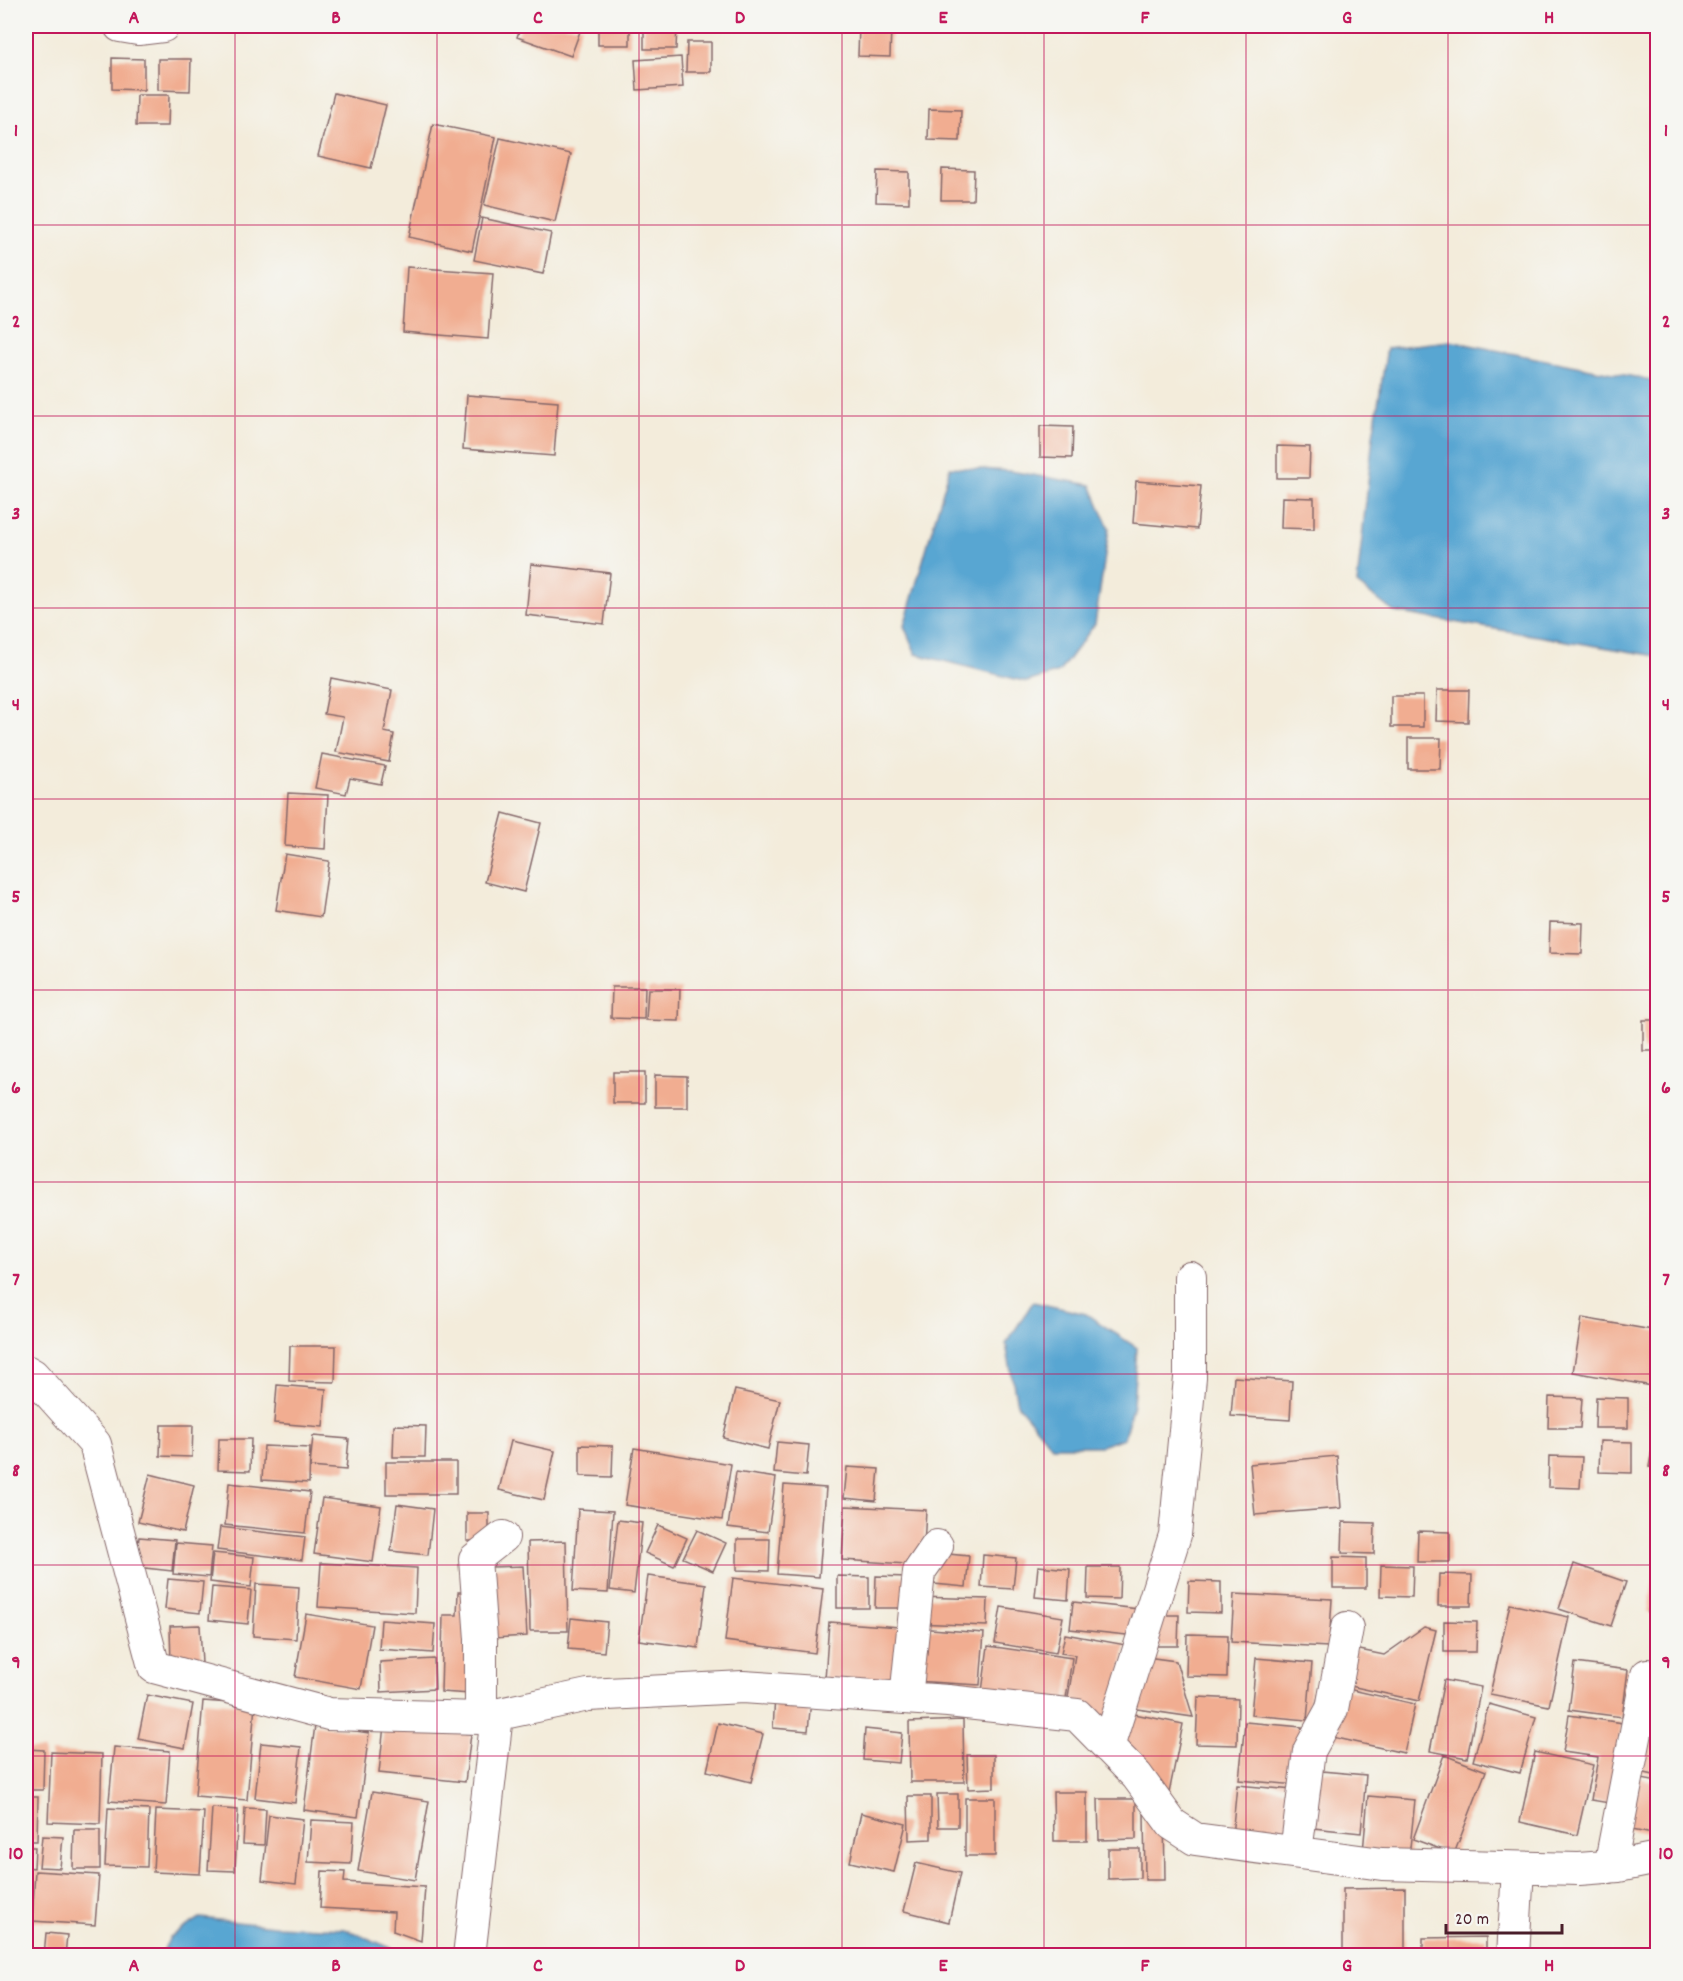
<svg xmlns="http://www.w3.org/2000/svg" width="1683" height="1981" viewBox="0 0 1683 1981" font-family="Dekko,sans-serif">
	<rect width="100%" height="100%" fill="#f6f6f2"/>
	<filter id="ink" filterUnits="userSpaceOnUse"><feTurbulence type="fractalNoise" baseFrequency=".0167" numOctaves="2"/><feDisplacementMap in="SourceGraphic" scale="12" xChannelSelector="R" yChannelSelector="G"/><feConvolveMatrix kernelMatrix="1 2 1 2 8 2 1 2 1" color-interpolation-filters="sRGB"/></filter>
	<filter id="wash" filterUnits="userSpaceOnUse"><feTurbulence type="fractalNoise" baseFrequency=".008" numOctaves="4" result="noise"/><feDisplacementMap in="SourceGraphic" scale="24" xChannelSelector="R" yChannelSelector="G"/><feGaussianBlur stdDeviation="1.35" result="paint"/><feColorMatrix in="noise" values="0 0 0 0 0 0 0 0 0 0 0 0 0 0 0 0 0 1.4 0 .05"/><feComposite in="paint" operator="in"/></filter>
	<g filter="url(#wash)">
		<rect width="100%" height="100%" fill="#f3ecdb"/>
		<!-- water -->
		<path fill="#59a6d2" stroke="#52627e" stroke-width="1.5" d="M 1450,341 L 1596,370 L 1657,381 L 1657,656 L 1394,612 L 1357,584 L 1373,436 L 1387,348 Z
			M 950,467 L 1010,471 L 1091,485 L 1109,528 L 1095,624 L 1059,672 L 1027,682 L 916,654 L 904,626 Z
			M 1033,1302 L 1086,1314 L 1137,1348 L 1133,1404 L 1124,1438 L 1101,1446 L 1052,1446 L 1017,1404 L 1006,1344 Z
			M 200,1918 L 274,1926 L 345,1929 L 408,1955 L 162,1955 L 170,1937 Z"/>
		<g id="blocks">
			<!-- building -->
			<path fill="#f1ad91" d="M 521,26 L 582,26 L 571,56 L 517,37 Z
				M 598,26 L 630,26 L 630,45 L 598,45 Z
				M 644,26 L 677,26 L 676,49 L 644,49 Z
				M 859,26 L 891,26 L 890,57 L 858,56 Z
				M 687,42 L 711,42 L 711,72 L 686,72 Z
				M 681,57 L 683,87 L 637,90 L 635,60 Z
				M 112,58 L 144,59 L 144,90 L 112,89 Z
				M 158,59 L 191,59 L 190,91 L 158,90 Z
				M 334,93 L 386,105 L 371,168 L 318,156 Z
				M 137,95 L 169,95 L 168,126 L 136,126 Z
				M 929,109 L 961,110 L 960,141 L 928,140 Z
				M 433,124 L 496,137 L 472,251 L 409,237 Z
				M 500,138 L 571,154 L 555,222 L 484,205 Z
				M 942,169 L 974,170 L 973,200 L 941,200 Z
				M 877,171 L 909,172 L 909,203 L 876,202 Z
				M 482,218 L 551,233 L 543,274 L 474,260 Z
				M 407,267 L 493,273 L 488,339 L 403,332 Z
				M 467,395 L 558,402 L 554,456 L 463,449 Z
				M 1040,426 L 1073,427 L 1072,458 L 1040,457 Z
				M 1277,446 L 1310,447 L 1309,478 L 1277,478 Z
				M 1136,481 L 1201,486 L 1197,529 L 1133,523 Z
				M 1282,497 L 1314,498 L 1314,529 L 1281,528 Z
				M 531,564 L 610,573 L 604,624 L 526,615 Z
				M 331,678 L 392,690 L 384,732 L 394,734 L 389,762 L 336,752 L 343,717 L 324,714 Z
				M 1437,690 L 1469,690 L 1468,722 L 1436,721 Z
				M 1391,696 L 1423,696 L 1423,727 L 1391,727 Z
				M 1408,738 L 1441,738 L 1440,769 L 1408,769 Z
				M 322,754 L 385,766 L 381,784 L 350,778 L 346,794 L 315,788 Z
				M 1653,778 L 1658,778 L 1658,809 L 1653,809 Z
				M 288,793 L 328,795 L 325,849 L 285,846 Z
				M 503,813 L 541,823 L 524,892 L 485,882 Z
				M 1654,823 L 1658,823 L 1658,854 L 1653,854 Z
				M 285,854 L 329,861 L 321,917 L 276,910 Z
				M 1550,922 L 1583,923 L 1582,954 L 1549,953 Z
				M 612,987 L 645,987 L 644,1019 L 611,1018 Z
				M 648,989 L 680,989 L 679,1021 L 646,1020 Z
				M 1643,1020 L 1658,1020 L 1658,1051 L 1643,1051 Z
				M 613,1072 L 645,1072 L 645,1103 L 613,1103 Z
				M 655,1075 L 687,1076 L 687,1107 L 655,1107 Z
				M 1582,1318 L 1658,1331 L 1658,1387 L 1573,1372 Z
				M 290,1346 L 336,1346 L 335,1382 L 289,1381 Z
				M 1234,1377 L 1292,1381 L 1290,1420 L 1231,1416 Z
				M 277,1385 L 326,1389 L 323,1427 L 274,1423 Z
				M 735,1390 L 780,1400 L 768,1449 L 723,1438 Z
				M 1549,1397 L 1582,1398 L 1580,1428 L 1548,1428 Z
				M 1596,1397 L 1628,1398 L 1628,1428 L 1595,1428 Z
				M 161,1425 L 193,1425 L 192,1457 L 160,1456 Z
				M 394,1425 L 426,1426 L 425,1457 L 393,1457 Z
				M 1656,1426 L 1658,1426 L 1658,1468 L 1649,1467 Z
				M 313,1436 L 349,1439 L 346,1470 L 310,1467 Z
				M 219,1439 L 251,1439 L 250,1471 L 218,1470 Z
				M 511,1441 L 555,1451 L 544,1500 L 499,1490 Z
				M 1600,1441 L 1632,1442 L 1632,1473 L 1599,1472 Z
				M 777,1442 L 809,1445 L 806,1476 L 774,1473 Z
				M 580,1445 L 613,1446 L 612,1477 L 580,1476 Z
				M 264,1446 L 310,1448 L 309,1483 L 262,1480 Z
				M 634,1448 L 731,1464 L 722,1520 L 625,1505 Z
				M 1337,1456 L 1341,1508 L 1255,1515 L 1250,1464 Z
				M 1549,1456 L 1582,1457 L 1580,1488 L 1548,1487 Z
				M 386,1462 L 456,1462 L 456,1494 L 386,1494 Z
				M 847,1467 L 879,1469 L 876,1501 L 844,1498 Z
				M 736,1472 L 776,1478 L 768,1532 L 728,1527 Z
				M 150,1474 L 194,1485 L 183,1532 L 138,1522 Z
				M 229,1483 L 310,1492 L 305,1533 L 225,1525 Z
				M 784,1485 L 826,1488 L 819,1577 L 777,1574 Z
				M 322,1498 L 381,1506 L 373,1562 L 314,1554 Z
				M 397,1504 L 433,1509 L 428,1555 L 391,1551 Z
				M 845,1506 L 926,1510 L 923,1565 L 842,1560 Z
				M 578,1509 L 613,1511 L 608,1593 L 573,1591 Z
				M 467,1513 L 489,1513 L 489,1541 L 467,1541 Z
				M 618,1520 L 642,1523 L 634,1593 L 610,1590 Z
				M 1343,1522 L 1375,1523 L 1374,1554 L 1342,1553 Z
				M 658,1525 L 687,1538 L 674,1566 L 645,1553 Z
				M 220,1527 L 305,1537 L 302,1560 L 217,1550 Z
				M 697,1530 L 726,1543 L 713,1571 L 683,1558 Z
				M 1418,1531 L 1450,1532 L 1450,1562 L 1417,1562 Z
				M 139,1537 L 175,1540 L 172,1571 L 136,1567 Z
				M 737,1539 L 770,1539 L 769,1571 L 737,1570 Z
				M 566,1541 L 568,1631 L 530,1631 L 528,1542 Z
				M 176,1543 L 212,1546 L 209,1577 L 173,1574 Z
				M 213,1553 L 254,1557 L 251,1587 L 210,1582 Z
				M 937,1553 L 969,1556 L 966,1587 L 934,1584 Z
				M 983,1555 L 1016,1558 L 1013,1589 L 981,1587 Z
				M 1333,1557 L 1366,1558 L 1366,1588 L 1333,1588 Z
				M 1656,1562 L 1658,1563 L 1658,1615 L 1648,1613 Z
				M 321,1563 L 417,1568 L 415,1613 L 318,1607 Z
				M 1574,1564 L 1626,1582 L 1611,1626 L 1559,1609 Z
				M 1381,1565 L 1413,1566 L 1412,1597 L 1380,1596 Z
				M 523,1566 L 527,1636 L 494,1638 L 490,1567 Z
				M 1038,1566 L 1070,1569 L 1068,1600 L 1035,1597 Z
				M 1088,1567 L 1120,1567 L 1119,1599 L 1087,1598 Z
				M 1439,1574 L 1472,1575 L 1471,1606 L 1438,1606 Z
				M 648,1576 L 706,1584 L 698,1648 L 639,1640 Z
				M 837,1576 L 869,1577 L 869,1608 L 837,1608 Z
				M 876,1576 L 908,1577 L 907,1608 L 875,1608 Z
				M 733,1578 L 823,1589 L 815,1653 L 725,1641 Z
				M 168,1579 L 203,1582 L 200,1613 L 165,1609 Z
				M 1189,1581 L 1221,1582 L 1221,1613 L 1188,1612 Z
				M 256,1584 L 299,1587 L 296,1639 L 253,1636 Z
				M 212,1587 L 251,1590 L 248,1624 L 209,1620 Z
				M 458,1592 L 474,1592 L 471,1694 L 441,1692 L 443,1615 L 457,1615 Z
				M 1234,1594 L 1332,1599 L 1329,1647 L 1231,1642 Z
				M 917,1597 L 988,1599 L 987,1626 L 916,1623 Z
				M 1073,1602 L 1139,1609 L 1136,1636 L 1070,1629 Z
				M 1510,1604 L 1569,1617 L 1549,1706 L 1490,1694 Z
				M 1001,1607 L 1063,1617 L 1056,1653 L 995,1643 Z
				M 306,1614 L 372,1625 L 361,1689 L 295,1677 Z
				M 1146,1615 L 1179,1615 L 1178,1646 L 1145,1646 Z
				M 571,1618 L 607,1622 L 604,1652 L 568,1649 Z
				M 381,1620 L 435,1624 L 433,1653 L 379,1649 Z
				M 1444,1621 L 1477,1622 L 1476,1652 L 1444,1652 Z
				M 829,1622 L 900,1627 L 896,1685 L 825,1679 Z
				M 200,1625 L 202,1664 L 171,1665 L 170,1626 Z
				M 1424,1627 L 1436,1630 L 1419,1701 L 1332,1682 L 1340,1646 L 1384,1655 Z
				M 917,1628 L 984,1633 L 980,1685 L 913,1681 Z
				M 1065,1634 L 1126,1645 L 1109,1738 L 1066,1709 L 1075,1655 L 1061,1653 Z
				M 1187,1634 L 1228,1635 L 1227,1677 L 1186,1676 Z
				M 988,1646 L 1072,1658 L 1064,1711 L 981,1699 Z
				M 1131,1655 L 1176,1661 L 1193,1717 L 1124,1707 Z
				M 1256,1658 L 1312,1663 L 1307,1720 L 1251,1715 Z
				M 434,1659 L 435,1689 L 381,1692 L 380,1662 Z
				M 1575,1663 L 1628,1670 L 1622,1717 L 1569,1710 Z
				M 1444,1680 L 1481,1687 L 1467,1758 L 1430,1751 Z
				M 1321,1683 L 1415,1704 L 1404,1753 L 1310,1732 Z
				M 147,1695 L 193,1704 L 185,1748 L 138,1739 Z
				M 775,1697 L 811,1700 L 808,1731 L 773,1728 Z
				M 1198,1697 L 1238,1699 L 1237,1745 L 1196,1744 Z
				M 203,1701 L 255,1705 L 247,1800 L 195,1796 Z
				M 1658,1702 L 1658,1776 L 1623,1768 Z
				M 1489,1704 L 1536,1717 L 1520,1773 L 1473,1761 Z
				M 1125,1712 L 1183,1724 L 1167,1803 L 1117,1751 Z
				M 1569,1715 L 1622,1723 L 1609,1803 L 1591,1800 L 1598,1757 L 1563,1752 Z
				M 963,1720 L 964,1782 L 910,1782 L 909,1722 Z
				M 1245,1722 L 1302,1727 L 1297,1785 L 1239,1780 Z
				M 718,1723 L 763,1734 L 751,1782 L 707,1771 Z
				M 315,1725 L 369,1733 L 358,1817 L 304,1810 Z
				M 384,1725 L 471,1734 L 465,1782 L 379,1773 Z
				M 865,1729 L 902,1733 L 899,1763 L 863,1760 Z
				M 261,1743 L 301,1747 L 295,1803 L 255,1798 Z
				M 114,1747 L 170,1751 L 166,1805 L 109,1801 Z
				M 26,1749 L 44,1750 L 43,1790 L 26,1790 Z
				M 51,1752 L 102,1754 L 100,1824 L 48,1822 Z
				M 1535,1752 L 1593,1765 L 1577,1835 L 1520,1822 Z
				M 967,1755 L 994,1755 L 994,1788 L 968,1789 Z
				M 1444,1755 L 1486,1771 L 1454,1854 L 1413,1839 Z
				M 1310,1770 L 1366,1775 L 1361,1833 L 1304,1827 Z
				M 1621,1775 L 1658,1782 L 1658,1835 L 1611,1826 Z
				M 1237,1785 L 1293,1790 L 1288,1841 L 1232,1836 Z
				M 372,1792 L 429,1801 L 415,1880 L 358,1871 Z
				M 1053,1792 L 1087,1792 L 1087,1841 L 1054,1841 Z
				M 937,1794 L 958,1794 L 958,1827 L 938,1827 Z
				M 908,1796 L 931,1796 L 931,1839 L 909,1840 Z
				M 1368,1796 L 1415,1800 L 1409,1857 L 1363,1852 Z
				M 26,1797 L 38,1797 L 37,1841 L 26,1841 Z
				M 965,1798 L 995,1798 L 995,1856 L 965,1856 Z
				M 1098,1799 L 1136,1799 L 1136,1839 L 1099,1840 Z
				M 108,1808 L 149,1810 L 147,1867 L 105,1866 Z
				M 212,1808 L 238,1810 L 235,1871 L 208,1870 Z
				M 245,1808 L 266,1809 L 264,1845 L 243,1844 Z
				M 156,1810 L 204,1812 L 200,1874 L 153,1872 Z
				M 861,1813 L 906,1824 L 894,1872 L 850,1862 Z
				M 1144,1814 L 1164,1814 L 1165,1880 L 1145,1880 Z
				M 269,1815 L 303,1819 L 296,1884 L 262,1880 Z
				M 311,1820 L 354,1822 L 351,1864 L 308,1862 Z
				M 74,1830 L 100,1830 L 100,1869 L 73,1869 Z
				M 42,1836 L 63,1837 L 60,1868 L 39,1867 Z
				M 26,1847 L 35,1847 L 34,1868 L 26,1867 Z
				M 1108,1849 L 1140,1849 L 1140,1878 L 1108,1879 Z
				M 916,1863 L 960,1873 L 949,1922 L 904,1911 Z
				M 35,1871 L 99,1875 L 95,1925 L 32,1921 Z
				M 322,1871 L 345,1872 L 344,1882 L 425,1887 L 421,1941 L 393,1931 L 394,1912 L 320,1908 Z
				M 1405,1888 L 1405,1956 L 1343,1956 L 1343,1889 Z
				M 46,1933 L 67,1935 L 65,1956 L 44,1956 Z
				M 1486,1937 L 1486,1956 L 1423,1956 L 1423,1938 Z"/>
		</g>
	</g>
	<g filter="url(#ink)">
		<use href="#blocks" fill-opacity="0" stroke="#856769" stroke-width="1.5"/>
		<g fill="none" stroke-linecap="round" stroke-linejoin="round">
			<defs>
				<path id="minor" d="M 120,26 L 138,29 L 163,26
					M 26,1371 L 33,1375 L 95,1444 L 154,1667 L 329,1714 L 481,1718 L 496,1724 L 469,1956
					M 503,1537 L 475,1559 L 481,1639 L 481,1718 L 588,1695 L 743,1687 L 948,1701 L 1077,1715 L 1137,1776 L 1172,1824 L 1195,1839 L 1382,1864 L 1579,1869 L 1618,1866 L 1658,1858
					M 906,1698 L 919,1572 L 937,1546
					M 1108,1747 L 1175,1535 L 1190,1378 L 1190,1277
					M 1296,1852 L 1309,1751 L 1332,1709 L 1347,1628
					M 1610,1867 L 1647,1675
					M 1513,1956 L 1518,1868"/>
			</defs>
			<!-- minor casing -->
			<use href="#minor" stroke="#856769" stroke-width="34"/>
			<!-- minor -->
			<use href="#minor" stroke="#fff" stroke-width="32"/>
		</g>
	</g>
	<!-- grid -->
	<path fill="none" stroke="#c2185b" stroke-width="1.5" stroke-opacity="0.55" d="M 235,26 L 235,1956M 437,26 L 437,1956M 639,26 L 639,1956M 842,26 L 842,1956M 1044,26 L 1044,1956M 1246,26 L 1246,1956M 1448,26 L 1448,1956M 26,225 L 1658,225M 26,416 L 1658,416M 26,608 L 1658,608M 26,799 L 1658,799M 26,990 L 1658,990M 26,1182 L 1658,1182M 26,1374 L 1658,1374M 26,1565 L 1658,1565M 26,1756 L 1658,1756"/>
	<!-- margin -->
	<rect width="1683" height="1981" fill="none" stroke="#f6f6f2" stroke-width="66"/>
	<!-- scale -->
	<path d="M1446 1924v9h116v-9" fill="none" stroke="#4a1f2b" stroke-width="3"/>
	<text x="1455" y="1924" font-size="18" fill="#4a1f2b" stroke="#f6f6f2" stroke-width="4.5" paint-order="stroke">20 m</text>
	<rect x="33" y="33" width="1617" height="1915" fill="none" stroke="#c2185b" stroke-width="2"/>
	<g font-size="20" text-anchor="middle" font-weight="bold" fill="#c2185b">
		<text x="134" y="23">A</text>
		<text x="336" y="23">B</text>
		<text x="538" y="23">C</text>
		<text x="740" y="23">D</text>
		<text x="943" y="23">E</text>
		<text x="1145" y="23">F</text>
		<text x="1347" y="23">G</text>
		<text x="1549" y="23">H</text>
		<text x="16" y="136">1</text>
		<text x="1666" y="136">1</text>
		<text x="16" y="327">2</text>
		<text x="1666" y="327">2</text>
		<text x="16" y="519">3</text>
		<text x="1666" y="519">3</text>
		<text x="16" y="710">4</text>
		<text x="1666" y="710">4</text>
		<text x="16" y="902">5</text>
		<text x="1666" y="902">5</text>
		<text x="16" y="1093">6</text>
		<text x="1666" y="1093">6</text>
		<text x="16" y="1285">7</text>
		<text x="1666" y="1285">7</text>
		<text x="16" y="1476">8</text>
		<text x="1666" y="1476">8</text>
		<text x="16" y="1668">9</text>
		<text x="1666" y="1668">9</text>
		<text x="16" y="1859">10</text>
		<text x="1666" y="1859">10</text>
		<text x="134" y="1971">A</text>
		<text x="336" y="1971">B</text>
		<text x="538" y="1971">C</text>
		<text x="740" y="1971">D</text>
		<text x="943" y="1971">E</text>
		<text x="1145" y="1971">F</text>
		<text x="1347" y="1971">G</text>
		<text x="1549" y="1971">H</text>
	</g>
</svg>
